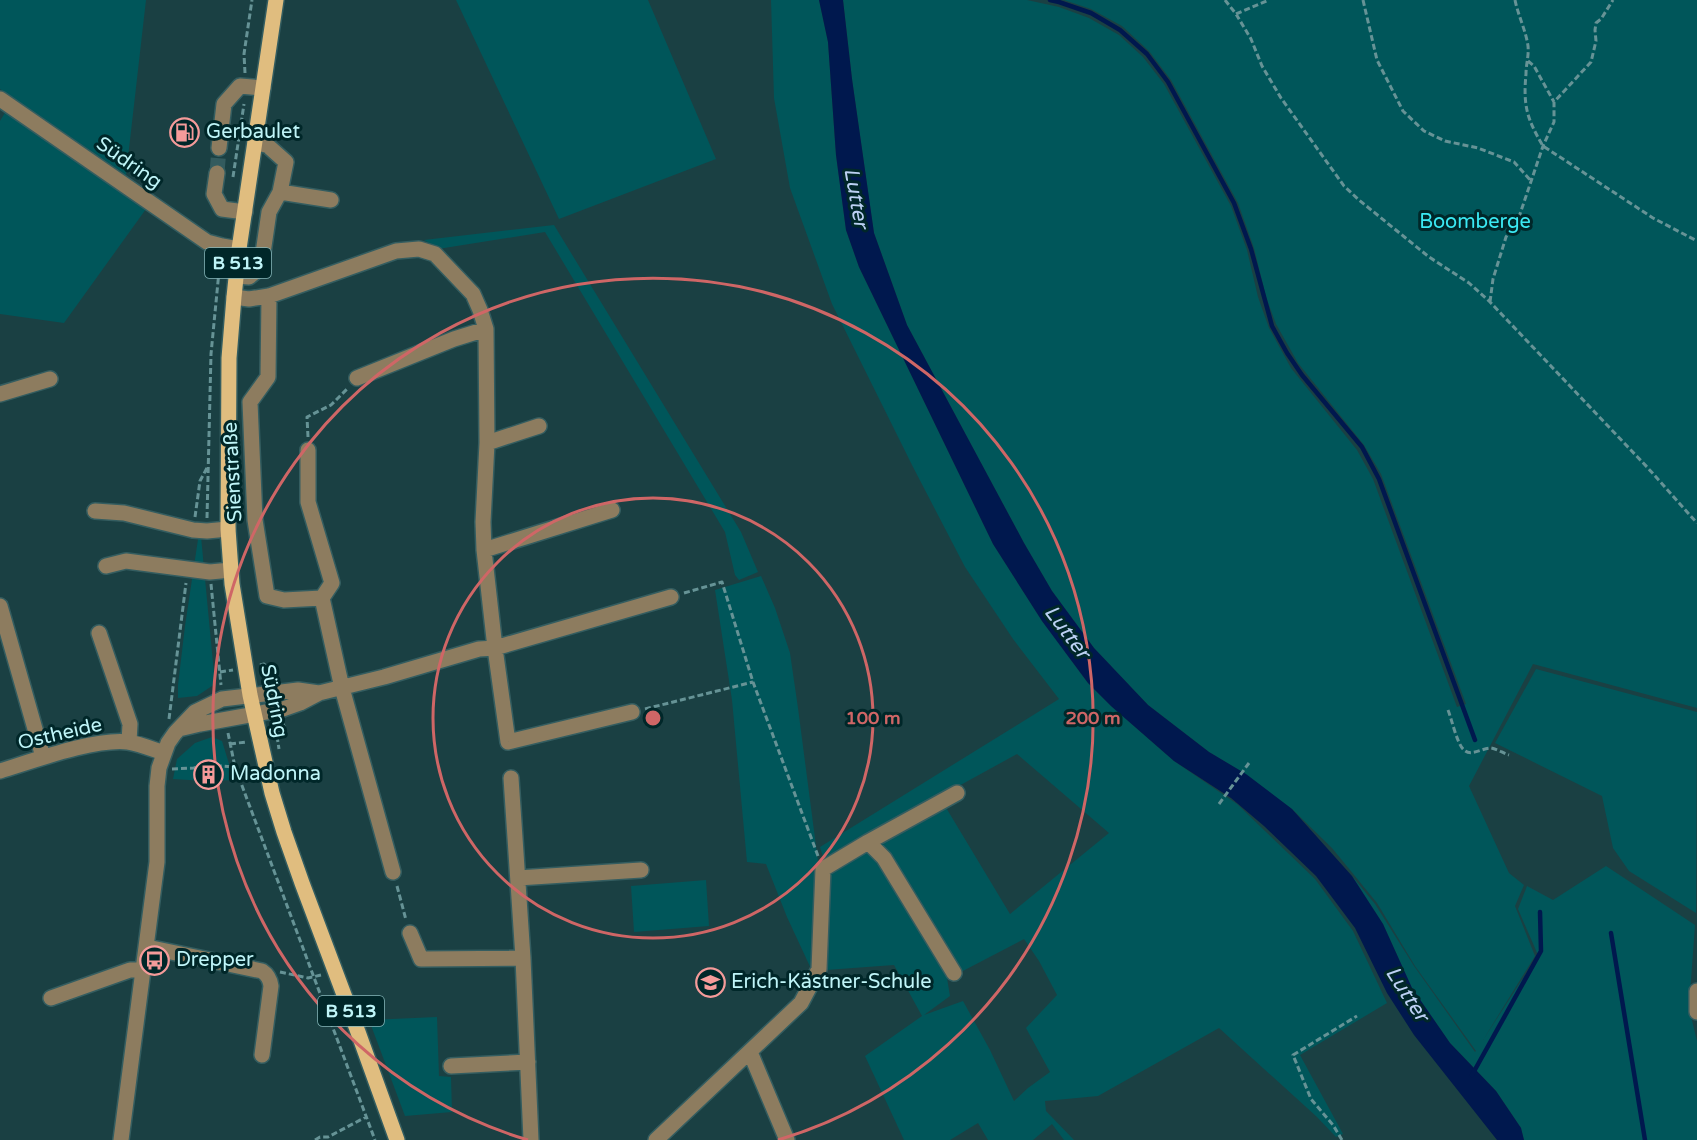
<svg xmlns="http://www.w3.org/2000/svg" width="1697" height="1140" viewBox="0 0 1697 1140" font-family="'Varela Round',sans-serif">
	<rect width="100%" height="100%" fill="#1a4043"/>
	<!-- green -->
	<path fill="#00565a" d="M 0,0 L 146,0 L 126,175 L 0,89 Z
		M 456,0 L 648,0 L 716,159 L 559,219 Z
		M 771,0 L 819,0 L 828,42 L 836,155 L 846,230 L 859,267 L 993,544 L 1042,621 L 1088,683 L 1111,706 L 1174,761 L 1237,804 L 1315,879 L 1353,931 L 1387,1003 L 1300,1055 L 1343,1134 L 1336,1137 L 1317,1117 L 1219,1028 L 1098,1096 L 1045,1101 L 1046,1111 L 1074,1140 L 1064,1140 L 1052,1124 L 1033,1140 L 988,1140 L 978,1123 L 950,1140 L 904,1140 L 865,1056 L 922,1016 L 894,965 L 826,970 L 827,876 L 871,849 L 945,966 L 950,996 L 924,1015 L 963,1001 L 990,1050 L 1014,1101 L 1028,1088 L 1050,1072 L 1026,1028 L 1057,995 L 1039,961 L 1024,939 L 959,973 L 879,841 L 945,806 L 1010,914 L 1109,833 L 1017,754 L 824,860 L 820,847 L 1059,699 L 1013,639 L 965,567 L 913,467 L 832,304 L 790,188 L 774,98 Z
		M 843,0 L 1027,0 L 1059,7 L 1089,18 L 1119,35 L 1143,57 L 1164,84 L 1231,206 L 1247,250 L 1258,297 L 1269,328 L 1291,368 L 1357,450 L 1373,479 L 1457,707 L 1466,704 L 1381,474 L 1364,445 L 1298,363 L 1276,324 L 1266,297 L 1254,248 L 1238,203 L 1171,80 L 1149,51 L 1122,26 L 1091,9 L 1064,0 L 1697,0 L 1697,708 L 1533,664 L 1469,786 L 1509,873 L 1524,885 L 1515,906 L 1535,956 L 1483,1040 L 1538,955 L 1518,909 L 1527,886 L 1553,900 L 1606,866 L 1695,925 L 1689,1008 L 1697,1041 L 1697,1140 L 1524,1140 L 1521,1128 L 1496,1091 L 1450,1043 L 1412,988 L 1383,924 L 1352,876 L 1375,904 L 1414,966 L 1475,1052 L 1476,1051 L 1415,966 L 1377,903 L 1332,848 L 1292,809 L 1242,772 L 1209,752 L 1148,705 L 1094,648 L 1052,591 L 1024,543 L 907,325 L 874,233 L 852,79 Z
		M 6,111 L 146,209 L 64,323 L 0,314 L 0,121 Z
		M 554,225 L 741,532 L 758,572 L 739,580 L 735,575 L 725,532 L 545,232 L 438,249 L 424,240 Z
		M 200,526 L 215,684 L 197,696 L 178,698 L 178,685 L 185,626 Z
		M 761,576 L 775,608 L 790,653 L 798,708 L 819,869 L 813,973 L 787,917 L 766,864 L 747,862 L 732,700 L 715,590 Z
		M 1536,669 L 1697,712 L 1696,913 L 1629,871 L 1613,848 L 1602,796 L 1495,743 Z
		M 212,737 L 222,741 L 234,780 L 205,781 L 173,779 L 177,759 L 195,743 Z
		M 706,880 L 709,926 L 634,932 L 631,886 Z
		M 437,1017 L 439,1076 L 451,1077 L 452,1112 L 405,1116 L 369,1020 Z"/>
	<!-- water -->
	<path fill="#00184e" d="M 819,0 L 843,0 L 852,79 L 874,233 L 907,325 L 1024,543 L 1052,591 L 1094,648 L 1148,705 L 1209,752 L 1246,774 L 1292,809 L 1352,876 L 1383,924 L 1412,988 L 1450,1043 L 1496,1091 L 1521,1128 L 1524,1140 L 1497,1140 L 1414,1035 L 1387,993 L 1355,928 L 1316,876 L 1264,826 L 1231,798 L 1174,761 L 1111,706 L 1088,683 L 1042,621 L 993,544 L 859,267 L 846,230 L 836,155 L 828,42 Z"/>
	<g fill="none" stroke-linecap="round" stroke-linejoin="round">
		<!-- stream -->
		<path stroke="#00184e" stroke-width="4.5" d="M 1050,0 L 1059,2 L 1091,13 L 1120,30 L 1147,54 L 1168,82 L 1234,203 L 1251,249 L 1272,326 L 1287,353 L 1302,375 L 1362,447 L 1379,479 L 1475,740
			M 1611,933 L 1645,1140
			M 1472,1075 L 1541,951 L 1540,912"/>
		<!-- minor-tunnel -->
		<path stroke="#335b5e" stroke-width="15" stroke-dasharray="15 8" stroke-linecap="butt" d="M 217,173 L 219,148"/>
		<defs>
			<path id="minor" d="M 0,99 L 207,242 L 222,246 L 239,249
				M 219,148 L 224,104 L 240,86 L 263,88
				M 217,173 L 214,194 L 222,209 L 245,212
				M 280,192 L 331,200
				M 236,276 L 249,277 L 261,267 L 269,212 L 280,192 L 286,162 L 267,145 L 255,143
				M 269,296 L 268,377 L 250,402 L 255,520 L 267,596 L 284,600 L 322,598
				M 234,297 L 249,299 L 269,296 L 396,251 L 419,249 L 435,254 L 473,294 L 480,310 L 486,329 L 487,443 L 483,522 L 484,550 L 495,648 L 508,742 L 632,712
				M 357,378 L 454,339 L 486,329
				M 0,394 L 50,379
				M 487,443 L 539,426
				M 308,450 L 308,502 L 332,583 L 322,598 L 342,688 L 393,872
				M 95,511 L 124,513 L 193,530 L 207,531 L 228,529
				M 484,550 L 612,510
				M 106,566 L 126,561 L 210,572 L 231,570
				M 0,606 L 43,757
				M 99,633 L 130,724 L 129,742
				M 179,729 L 200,724 L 283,709 L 300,703 L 319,693 L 384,677 L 479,649 L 495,648 L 671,597
				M 0,771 C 33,761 95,738 128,742 C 140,744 152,749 164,753
				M 511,778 L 523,958 L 531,1140
				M 868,842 L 884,858 L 954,973
				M 518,878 L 641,870
				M 410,933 L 421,959 L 523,958
				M 147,947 L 262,971 C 268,975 270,979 271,986 L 262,1055
				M 1697,991 L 1697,1012
				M 51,998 L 130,970 L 144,970
				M 750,1052 L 787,1140
				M 451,1066 L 528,1062
				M 121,1140 L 157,862 L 157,786 L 159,768 L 168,743 L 175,733 L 195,712 L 222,699 L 298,690 L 319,693
				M 656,1140 L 801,1003 L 819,969 L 823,869 L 868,842 L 957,793"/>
			<path id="major" d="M 276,0 L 239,249 L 234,297 L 229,358 L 228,529 L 232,584 L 250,695 L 272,793 L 284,832 L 302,883 L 358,1032 L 397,1140"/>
		</defs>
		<!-- minor casing -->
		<use href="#minor" stroke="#345d60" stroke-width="18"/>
		<!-- major casing -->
		<use href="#major" stroke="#345d60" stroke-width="18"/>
		<!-- path -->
		<path stroke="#669396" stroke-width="3" stroke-dasharray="6 3" stroke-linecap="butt" d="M 1225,0 L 1236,14 L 1251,39 L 1262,66 L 1281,98 L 1344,186 L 1359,200 L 1429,257 L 1469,283 L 1490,302 L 1647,467 L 1697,523
			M 1363,0 L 1377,60 L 1403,111 L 1424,131 L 1445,141 L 1478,148 L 1514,162 L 1531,181
			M 1515,0 C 1518,15 1526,31 1528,46 C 1529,56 1526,64 1526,74 C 1523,106 1527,119 1543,146 L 1653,218 L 1697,241
			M 1236,14 L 1269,0
			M 1528,61 L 1534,66 L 1554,102
			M 245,73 L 244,54 L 252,0
			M 233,177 L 244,104
			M 1490,302 L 1493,279 L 1506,237 L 1520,214 L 1543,146 L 1554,122 L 1554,102 L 1591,62 L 1596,41 L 1595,30 L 1596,23 L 1601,19 L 1613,0
			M 308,437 L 307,417 L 331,405 L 348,388
			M 195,517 L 200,481 L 208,466
			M 207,518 L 211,354 L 220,261
			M 211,584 L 221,685
			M 684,593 L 722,582 L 753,682 L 818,856
			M 260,665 L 264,664 L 273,674 L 274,680
			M 220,672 L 233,670
			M 645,709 L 753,682
			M 1448,710 C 1452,720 1457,744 1464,750 C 1471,757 1482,748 1491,748 C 1497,749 1503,753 1509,755
			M 169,719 L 186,583
			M 228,733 L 235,767 L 375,1140
			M 276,736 L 284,726 L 282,722
			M 277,736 L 279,749
			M 230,744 L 246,742
			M 172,769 L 194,768 L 207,763 L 220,766 L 235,767
			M 1219,804 L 1249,763
			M 397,886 L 406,920
			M 280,972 L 308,978 L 321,975
			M 315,1140 L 320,1137 L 328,1137 L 366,1117
			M 1342,1140 L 1333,1125 L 1311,1099 L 1293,1055 L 1357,1016"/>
		<!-- minor -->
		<use href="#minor" stroke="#8d7c5f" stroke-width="15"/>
		<!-- major -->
		<use href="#major" stroke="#e0bd7f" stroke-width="15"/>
	</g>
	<!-- distance rings -->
	<g fill="none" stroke="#cf6666" stroke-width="3">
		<circle cx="653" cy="718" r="220"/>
		<path d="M528 1140A440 440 0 1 1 778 1140"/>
	</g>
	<!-- icons -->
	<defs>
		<symbol id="fuel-ring" viewBox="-11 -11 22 22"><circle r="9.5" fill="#002729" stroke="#f59b9a" stroke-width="1.5"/><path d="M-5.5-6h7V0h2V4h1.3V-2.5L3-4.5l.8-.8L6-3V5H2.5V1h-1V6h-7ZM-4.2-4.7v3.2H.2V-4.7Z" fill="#f59b9a"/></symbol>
		<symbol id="building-ring" viewBox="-11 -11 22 22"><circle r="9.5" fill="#002729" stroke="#f59b9a" stroke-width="1.5"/><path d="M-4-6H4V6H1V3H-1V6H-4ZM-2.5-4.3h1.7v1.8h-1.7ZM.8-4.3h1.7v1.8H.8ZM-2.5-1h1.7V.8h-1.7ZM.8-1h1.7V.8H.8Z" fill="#f59b9a"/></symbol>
		<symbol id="bus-ring" viewBox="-11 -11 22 22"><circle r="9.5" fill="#002729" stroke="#f59b9a" stroke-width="1.5"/><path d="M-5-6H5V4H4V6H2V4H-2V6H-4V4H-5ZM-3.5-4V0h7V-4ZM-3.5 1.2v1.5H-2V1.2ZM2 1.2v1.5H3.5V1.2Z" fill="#f59b9a"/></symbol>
		<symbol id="school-ring" viewBox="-11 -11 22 22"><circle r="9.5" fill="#002729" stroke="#f59b9a" stroke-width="1.5"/><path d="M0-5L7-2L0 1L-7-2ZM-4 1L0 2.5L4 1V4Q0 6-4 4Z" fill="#f59b9a"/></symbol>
	</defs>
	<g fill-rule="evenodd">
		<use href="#fuel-ring" x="168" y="116" width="33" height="33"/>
		<use href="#building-ring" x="192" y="758" width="33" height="33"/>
		<use href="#bus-ring" x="138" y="944" width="33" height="33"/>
		<use href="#school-ring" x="694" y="966" width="33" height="33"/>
	</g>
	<g text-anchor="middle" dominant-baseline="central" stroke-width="6" stroke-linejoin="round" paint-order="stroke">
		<!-- shield labels -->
		<g fill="#002729" stroke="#86b7ba" stroke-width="1.5">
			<rect x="205" y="248" width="66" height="30" rx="4.5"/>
			<rect x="318" y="996" width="66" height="30" rx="4.5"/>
		</g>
		<g font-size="18" font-weight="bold" fill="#bff5f8">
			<text x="238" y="263">B 513</text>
			<text x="351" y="1011">B 513</text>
		</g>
		<!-- poi labels -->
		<g font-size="20" fill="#bff5f8" stroke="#002729" text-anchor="start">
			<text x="206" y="132">Gerbaulet</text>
			<text x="230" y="774">Madonna</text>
			<text x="176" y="960">Drepper</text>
			<text x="731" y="982">Erich-Kästner-Schule</text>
		</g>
		<!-- street labels -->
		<g font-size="20" fill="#bff5f8" stroke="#002729">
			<text transform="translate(129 163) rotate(35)">Südring</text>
			<text transform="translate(233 472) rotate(-93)">Sienstraße</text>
			<text transform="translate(274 701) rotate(79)">Südring</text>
			<text transform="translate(60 734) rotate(-13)">Ostheide</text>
		</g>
		<!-- park labels -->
		<g font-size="20" fill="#3ae9f3" stroke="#002729">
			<text x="1475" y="222">Boomberge</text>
		</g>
		<!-- water labels -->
		<g font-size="21" font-style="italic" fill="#bcd1f4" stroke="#002729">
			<text transform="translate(856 198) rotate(80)">Lutter</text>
			<text transform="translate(1067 632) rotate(53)">Lutter</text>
			<text transform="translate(1407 994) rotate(57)">Lutter</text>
		</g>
	</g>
	<circle cx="653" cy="718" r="9" fill="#cf6666" stroke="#002729" stroke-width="3"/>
	<g font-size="18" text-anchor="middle" font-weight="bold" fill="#cf6666" stroke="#002729" stroke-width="6" stroke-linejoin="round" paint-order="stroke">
		<text x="873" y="724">100 m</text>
		<text x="1093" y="724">200 m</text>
	</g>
</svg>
